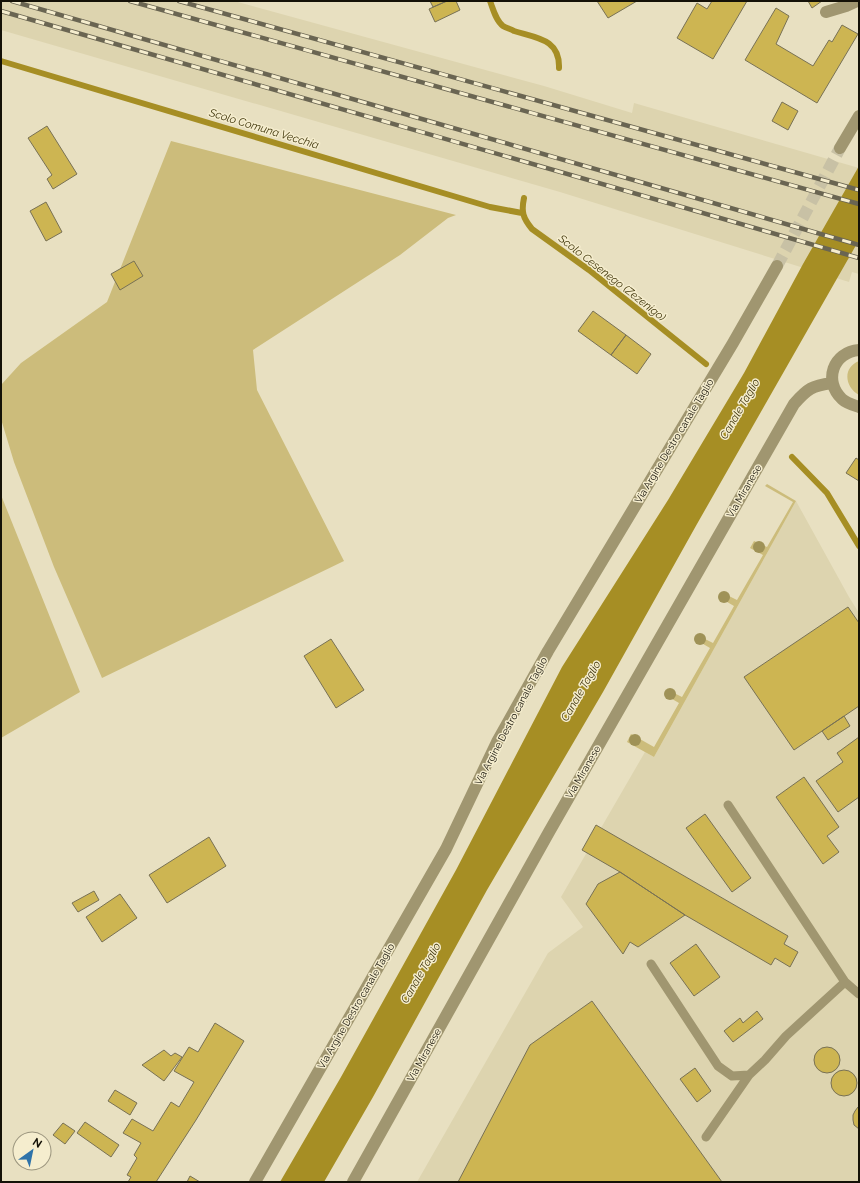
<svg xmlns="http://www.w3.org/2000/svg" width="860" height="1183" viewBox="0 0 860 1183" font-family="Raleway,sans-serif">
	<rect width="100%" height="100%" fill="#e8e0c1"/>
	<!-- built -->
	<path fill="#ddd4af" d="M 1,1 L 234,1 L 544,86 L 632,113 L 634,103 L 859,168 L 859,274 L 852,272 L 849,282 L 560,192 L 1,30 Z
		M 796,501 L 849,597 L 859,613 L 859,1182 L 417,1182 L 548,953 L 583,927 L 561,897 L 645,752 L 654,757 Z"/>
	<!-- green -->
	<path fill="#ccbc7b" d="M 171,141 L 456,215 L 448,218 L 400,255 L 253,350 L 257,390 L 344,561 L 102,678 L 54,567 L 14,462 L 1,419 L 1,385 L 21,363 L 107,302 Z
		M 859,361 L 859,395 C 845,387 842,368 859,361 Z
		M 767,484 L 796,501 L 654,757 L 627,742 L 631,734 L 654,747 L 679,703 L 667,696 L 670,691 L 682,697 L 710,648 L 698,641 L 701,637 L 713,643 L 734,606 L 722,599 L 725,594 L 737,600 L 763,555 L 750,548 L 754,541 L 767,547 L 793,502 L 765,486 Z
		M 1,495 L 80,692 L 1,738 Z"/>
	<!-- water -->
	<path fill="#a68e24" d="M 859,166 L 859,240 L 697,524 L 603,692 L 487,890 L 373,1097 L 324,1182 L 280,1182 L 341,1077 L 456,870 L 562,667 L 668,500 L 744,373 L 803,264 Z"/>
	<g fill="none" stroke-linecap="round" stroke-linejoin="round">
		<!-- stream -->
		<path stroke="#a68e24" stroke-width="6" d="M 490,1 C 493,9 496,21 503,26 C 506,28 511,29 514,31 C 537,38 560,39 559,68
			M 1,61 L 490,207 L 522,213
			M 524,198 C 521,212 523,218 532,229 L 589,270 L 706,364
			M 792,457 L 827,493 L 859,546"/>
	</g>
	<!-- building -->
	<path fill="#cdb552" stroke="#787155" d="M 430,1 L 447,1 L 433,7 Z
		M 447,1 L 456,1 L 460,10 L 435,22 L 429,9 Z
		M 597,1 L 637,1 L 608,18 Z
		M 712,1 L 747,1 L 713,59 L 677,38 L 697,3 L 707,9 Z
		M 808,1 L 822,1 L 812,8 Z
		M 776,8 L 789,16 L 776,44 L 813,66 L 829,40 L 832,42 L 842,25 L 858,34 L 817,103 L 745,60 Z
		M 782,102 L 798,111 L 788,130 L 772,121 Z
		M 47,126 L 77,174 L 53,189 L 47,179 L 52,175 L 28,138 Z
		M 46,202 L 62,232 L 46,241 L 30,211 Z
		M 134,261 L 143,276 L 120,290 L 111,274 Z
		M 593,311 L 626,335 L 611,355 L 578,331 Z
		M 626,335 L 651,354 L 637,374 L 611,355 Z
		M 856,458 L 859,460 L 859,481 L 846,473 Z
		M 848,607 L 859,623 L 859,706 L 794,750 L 744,677 Z
		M 331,639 L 364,690 L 336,708 L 304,656 Z
		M 844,716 L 850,726 L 828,740 L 822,731 Z
		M 859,737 L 859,797 L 838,812 L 816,781 L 843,762 L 837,753 Z
		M 804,777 L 839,827 L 827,836 L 839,852 L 823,864 L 776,797 Z
		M 705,814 L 751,878 L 732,892 L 686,828 Z
		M 596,825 L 788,936 L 784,944 L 798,952 L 790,967 L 775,958 L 771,965 L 685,915 L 620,872 L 582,850 Z
		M 209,837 L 226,866 L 167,903 L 149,875 Z
		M 620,872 L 685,915 L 638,947 L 630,942 L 623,954 L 586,904 L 598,884 Z
		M 94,891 L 99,900 L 78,912 L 72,903 Z
		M 120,894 L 137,918 L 102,942 L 86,917 Z
		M 696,944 L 720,977 L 694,996 L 670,963 Z
		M 592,1001 L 722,1182 L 458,1182 L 530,1045 Z
		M 757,1011 L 763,1019 L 733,1042 L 724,1031 L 740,1018 L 743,1023 Z
		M 215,1023 L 244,1041 L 196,1120 L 156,1182 L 128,1182 L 131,1177 L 127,1175 L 137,1158 L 134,1155 L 141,1143 L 123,1133 L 132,1119 L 153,1131 L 171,1102 L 179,1107 L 194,1082 L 174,1071 L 189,1047 L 198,1052 Z
		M814 1060a13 13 0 1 1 26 0a13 13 0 1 1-26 0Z
		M 164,1050 L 171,1056 L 175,1053 L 182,1057 L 164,1081 L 142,1065 Z
		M 695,1068 L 711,1091 L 697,1102 L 680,1079 Z
		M831 1083a13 13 0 1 1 26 0a13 13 0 1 1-26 0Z
		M 115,1090 L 137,1103 L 130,1115 L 108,1101 Z
		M 858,1107 L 859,1107 L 859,1129 L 854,1125 L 853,1120 L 853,1115 L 855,1111 Z
		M 85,1122 L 119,1145 L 111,1157 L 77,1133 Z
		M 63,1123 L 75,1131 L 65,1144 L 53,1135 Z
		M 190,1176 L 200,1182 L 187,1182 Z"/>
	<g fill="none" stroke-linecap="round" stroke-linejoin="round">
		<!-- street-tunnel -->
		<path stroke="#c8c1a5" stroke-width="12" stroke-dasharray="12 6" stroke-linecap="butt" d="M 777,266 L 840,148"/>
		<!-- lane -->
		<path stroke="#a09670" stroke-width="9" d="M 728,805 L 845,982 L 859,994
			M 651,964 L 718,1066 L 732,1076 L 749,1075 L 765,1060 L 786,1036 L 845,982
			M 706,1137 L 749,1075"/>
		<!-- street -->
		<path stroke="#a09670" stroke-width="12" d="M 826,12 L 846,6 L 857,1
			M 840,148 L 859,116
			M 859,350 C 833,352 823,381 842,399 C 846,403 853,405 859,407
			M 255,1182 L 446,849 L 497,742 L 548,651 L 733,343 L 777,266
			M 353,1182 L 549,832 L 794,404 C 808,388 812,386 832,383"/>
		<defs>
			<path id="rail" d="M 12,1 L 859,245
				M 130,1 L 859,204
				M 179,1 L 859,190
				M 1,11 L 859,258"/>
		</defs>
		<!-- rail casing -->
		<use href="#rail" stroke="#6a6552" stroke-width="4.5"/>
		<!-- rail -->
		<use href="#rail" stroke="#f5edce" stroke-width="3" stroke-dasharray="9" stroke-linecap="butt"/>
	</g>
	<!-- trees -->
	<g fill="#9f9257">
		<circle cx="759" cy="547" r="6"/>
		<circle cx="724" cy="597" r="6"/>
		<circle cx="700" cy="639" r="6"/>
		<circle cx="670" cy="694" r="6"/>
		<circle cx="635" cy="740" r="6"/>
	</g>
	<g text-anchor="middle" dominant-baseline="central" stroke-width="3" stroke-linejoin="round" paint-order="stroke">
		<!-- street labels -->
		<g font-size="10" fill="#141107" stroke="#f5edce">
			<text transform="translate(674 441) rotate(-59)">Via Argine Destro canale Taglio</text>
			<text transform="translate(744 491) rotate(-60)">Via Miranese</text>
			<text transform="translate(511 721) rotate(-62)">Via Argine Destro canale Taglio</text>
			<text transform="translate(583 772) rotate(-60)">Via Miranese</text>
			<text transform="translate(356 1006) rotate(-60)">Via Argine Destro canale Taglio</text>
			<text transform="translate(424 1055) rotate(-61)">Via Miranese</text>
		</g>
		<!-- water labels -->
		<g font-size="11" font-style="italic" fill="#40360b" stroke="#f5edce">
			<text transform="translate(264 129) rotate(17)">Scolo Comuna Vecchia</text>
			<text transform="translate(612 278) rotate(38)">Scolo Cesenego (Zezenigo)</text>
			<text transform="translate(740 409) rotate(-60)">Canale Taglio</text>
			<text transform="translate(581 691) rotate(-60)">Canale Taglio</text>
			<text transform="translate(421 973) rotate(-60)">Canale Taglio</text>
		</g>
	</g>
	<!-- border -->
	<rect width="860" height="1183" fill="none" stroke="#141107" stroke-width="4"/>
	<!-- north arrow -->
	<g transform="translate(32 1151) rotate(33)"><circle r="19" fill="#f5edce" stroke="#9b957e"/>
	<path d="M0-3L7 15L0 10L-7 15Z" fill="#2f73a9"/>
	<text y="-6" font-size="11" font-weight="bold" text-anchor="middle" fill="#141107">N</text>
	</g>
</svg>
